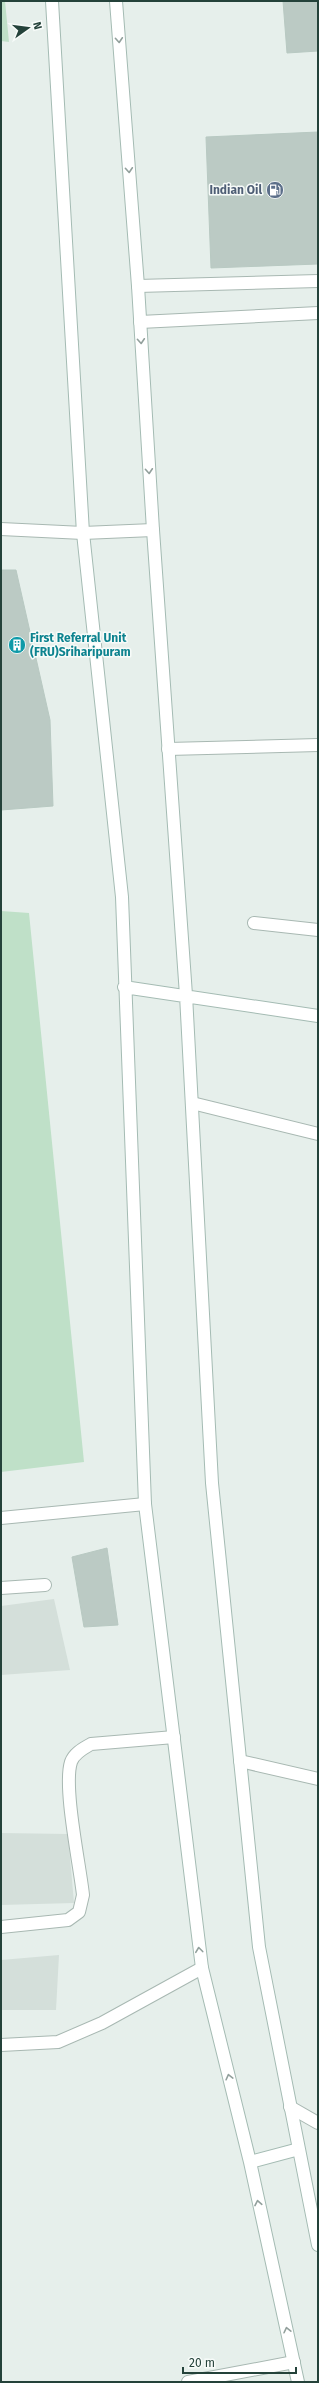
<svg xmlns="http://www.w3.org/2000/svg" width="319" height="2383" viewBox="0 0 319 2383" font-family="'Fira Sans',sans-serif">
	<rect width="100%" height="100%" fill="#e6efeb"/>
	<!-- built -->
	<path fill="#d4dfda" d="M 54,1599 L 70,1670 L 1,1675 L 1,1606 Z
		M 1,1833 L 68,1834 L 74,1903 L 1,1905 Z
		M 59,1955 L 56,2010 L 1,2010 L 1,1960 Z"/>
	<!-- green -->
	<path fill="#bfe0c8" d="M 1,1 L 5,1 L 9,42 L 1,41 Z
		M 1,911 L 29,913 L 84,1462 L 1,1472 Z"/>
	<!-- building -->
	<path fill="#bbcac4" stroke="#b8c9c2" d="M 283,1 L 318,1 L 318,51 L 287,53 Z
		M 318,132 L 318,264 L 211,268 L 206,137 Z
		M 1,570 L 16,570 L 50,720 L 53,806 L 1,810 Z
		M 107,1548 L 118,1625 L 84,1627 L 72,1557 Z"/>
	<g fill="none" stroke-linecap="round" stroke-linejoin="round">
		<defs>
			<path id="lane" d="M 138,286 L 318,281
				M 1,1588 L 45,1585
				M 1,1927 L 68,1920 L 79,1912 L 83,1895 C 80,1866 63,1787 71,1762 C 74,1753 84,1748 91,1744 L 174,1737"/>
			<path id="street" d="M 140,322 L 318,313
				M 1,529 L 83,533 L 153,530
				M 168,749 L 318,745
				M 254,923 L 318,930
				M 192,1103 L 318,1134
				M 1,1518 L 145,1504
				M 240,1761 L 318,1779
				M 1,2045 L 58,2042 L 102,2023 L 202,1968
				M 290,2107 L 318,2123
				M 188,2382 L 294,2362"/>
			<path id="secondary" d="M 52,1 L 83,533 L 122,897 L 145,1504 L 202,1968 L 250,2162 L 298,2382
				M 116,1 L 138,286 L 153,530 L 186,995 L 212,1483 L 259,1947 L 318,2245
				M 124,987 L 318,1016
				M 250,2162 L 299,2149"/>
		</defs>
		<!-- lane casing -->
		<use href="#lane" stroke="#a8b8b2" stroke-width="14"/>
		<!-- street casing -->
		<use href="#street" stroke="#a8b8b2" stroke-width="14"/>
		<!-- secondary casing -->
		<use href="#secondary" stroke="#a4bbb3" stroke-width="14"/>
		<!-- lane -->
		<use href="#lane" stroke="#fff" stroke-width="12"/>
		<!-- street -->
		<use href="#street" stroke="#fff" stroke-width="12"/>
		<!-- secondary -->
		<use href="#secondary" stroke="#fff" stroke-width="12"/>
	</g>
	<!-- one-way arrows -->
	<defs><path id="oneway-chevron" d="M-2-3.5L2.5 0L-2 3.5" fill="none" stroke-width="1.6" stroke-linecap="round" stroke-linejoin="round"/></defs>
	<g stroke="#92a09c">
		<use href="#oneway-chevron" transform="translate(119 40) rotate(86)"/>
		<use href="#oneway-chevron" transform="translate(129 170) rotate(86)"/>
		<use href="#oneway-chevron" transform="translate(141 341) rotate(86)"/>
		<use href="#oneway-chevron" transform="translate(149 471) rotate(86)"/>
		<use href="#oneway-chevron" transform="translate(199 1950) rotate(-97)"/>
		<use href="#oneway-chevron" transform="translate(229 2077) rotate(-104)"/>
		<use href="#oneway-chevron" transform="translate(258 2203) rotate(-101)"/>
		<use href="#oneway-chevron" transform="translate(287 2330) rotate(-103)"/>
	</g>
	<!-- icons -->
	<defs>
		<symbol id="fuel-disc" viewBox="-11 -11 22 22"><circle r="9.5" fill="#5c6f8a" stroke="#f7fbf9"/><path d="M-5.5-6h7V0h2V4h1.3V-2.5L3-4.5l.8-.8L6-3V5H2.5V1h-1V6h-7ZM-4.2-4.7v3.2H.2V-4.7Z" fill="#fff"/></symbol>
		<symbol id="building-disc" viewBox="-11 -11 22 22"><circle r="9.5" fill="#0f9aa8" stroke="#f7fbf9"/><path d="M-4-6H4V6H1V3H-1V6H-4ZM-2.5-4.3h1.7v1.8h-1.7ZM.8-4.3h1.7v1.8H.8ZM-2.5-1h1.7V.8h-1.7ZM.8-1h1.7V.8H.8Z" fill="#fff"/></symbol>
	</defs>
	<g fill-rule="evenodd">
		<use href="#fuel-disc" x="265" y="180" width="20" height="20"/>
		<use href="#building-disc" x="7" y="635" width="20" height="20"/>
	</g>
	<g text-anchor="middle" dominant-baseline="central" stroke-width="3" stroke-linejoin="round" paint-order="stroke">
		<!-- service labels -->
		<g font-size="12" font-weight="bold" fill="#4e5e75" stroke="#f7fbf9" text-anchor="end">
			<text x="262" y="190">Indian Oil</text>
		</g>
		<!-- culture labels -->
		<g font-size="12" font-weight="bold" fill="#0d838f" stroke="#f7fbf9" text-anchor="start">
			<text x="30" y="638">First Referral Unit<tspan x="30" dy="14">(FRU)Sriharipuram</tspan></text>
		</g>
	</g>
	<!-- border -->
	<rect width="319" height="2383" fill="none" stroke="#24423a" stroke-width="4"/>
	<!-- north arrow -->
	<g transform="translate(28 28) rotate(76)" stroke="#f7fbf9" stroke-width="3" paint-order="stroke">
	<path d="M0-3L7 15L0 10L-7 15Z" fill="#24423a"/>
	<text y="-6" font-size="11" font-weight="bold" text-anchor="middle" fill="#24423a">N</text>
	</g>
	<!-- scale -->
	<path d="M183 2367v6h113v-6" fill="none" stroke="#24423a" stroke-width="2"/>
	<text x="189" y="2367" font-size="12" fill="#24423a" stroke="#f7fbf9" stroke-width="3" paint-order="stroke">20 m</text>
</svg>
